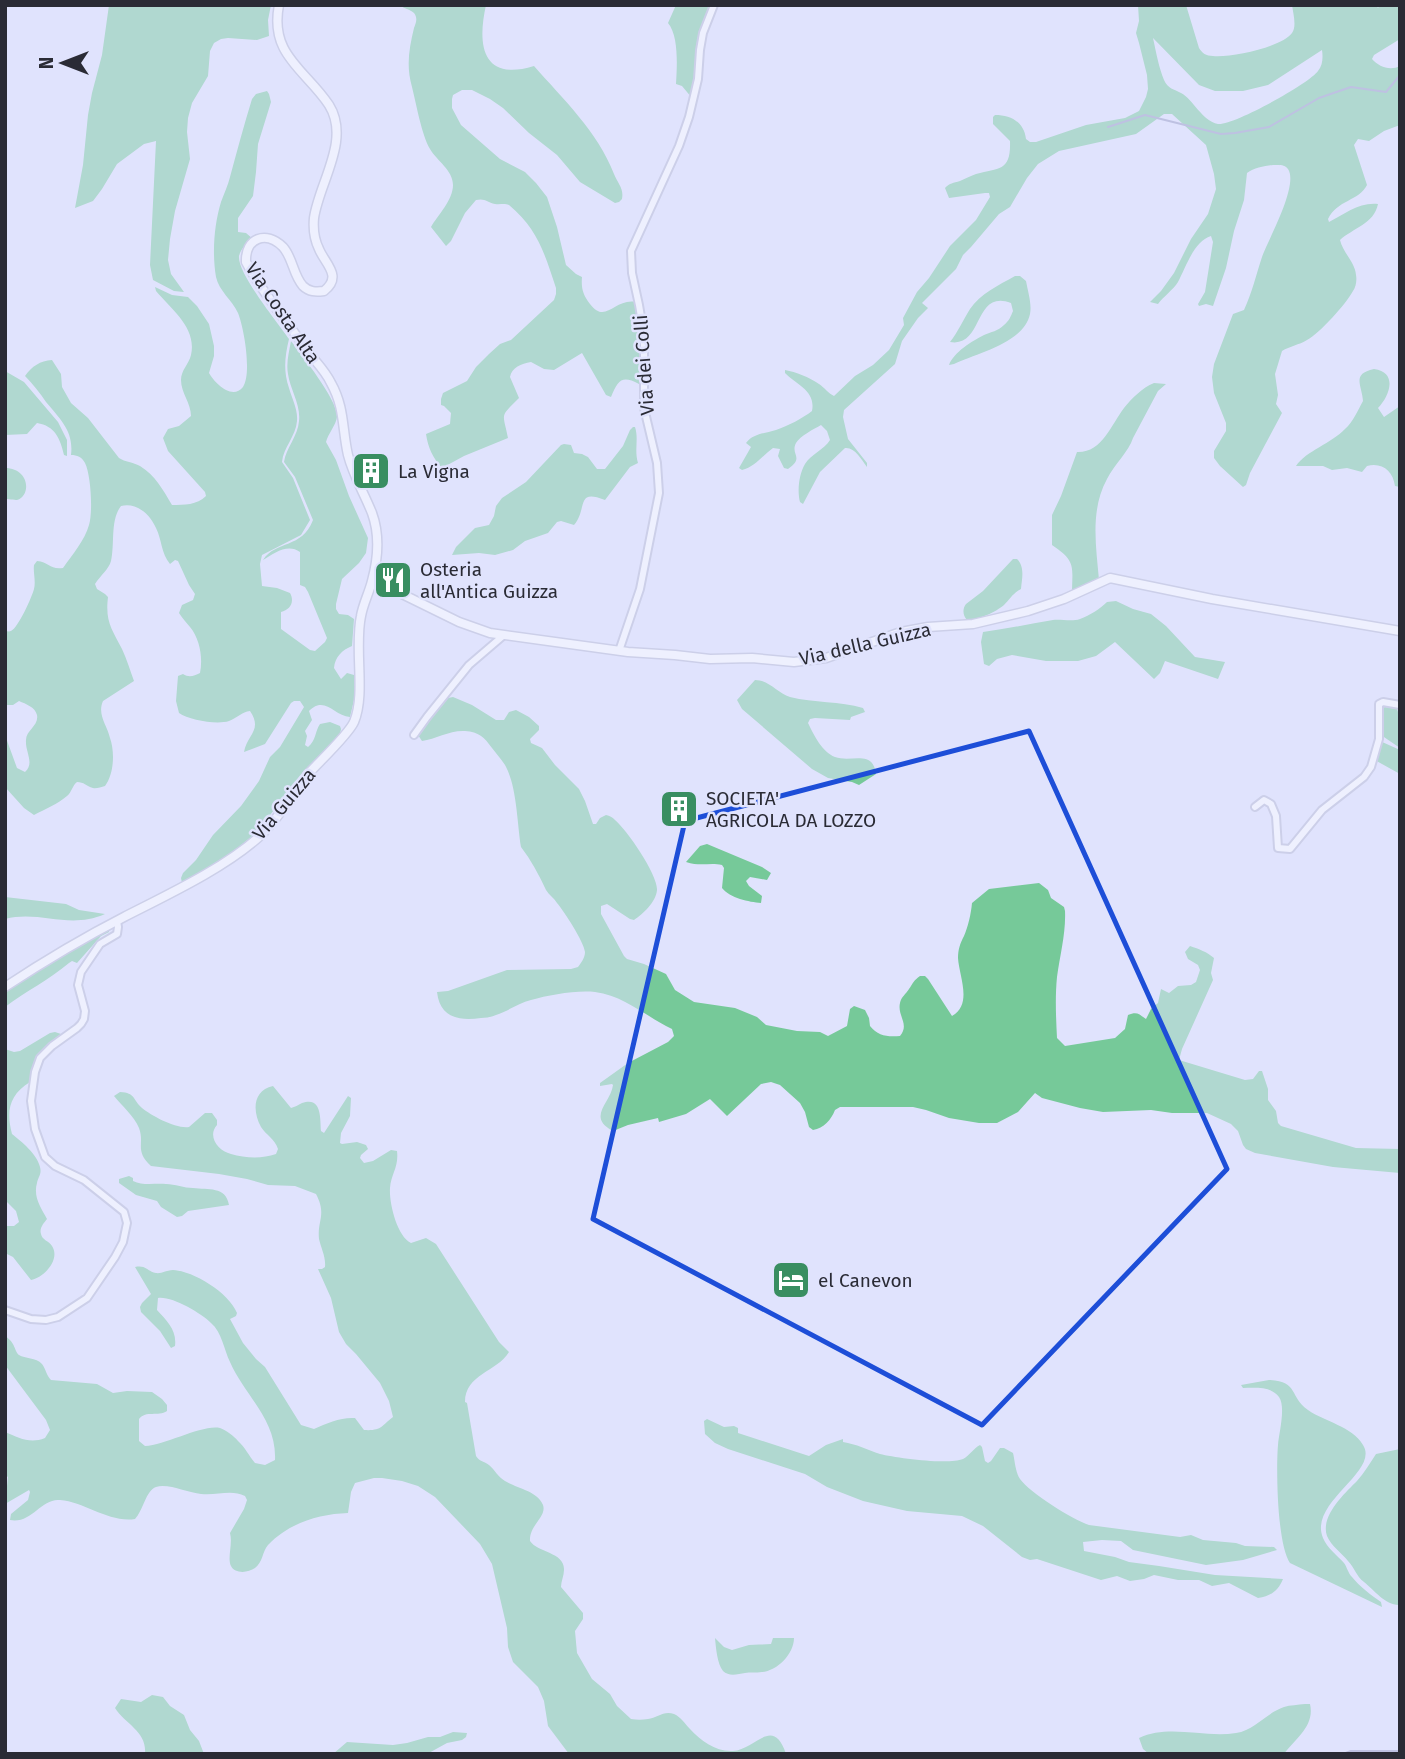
<svg xmlns="http://www.w3.org/2000/svg" width="1405" height="1759" viewBox="0 0 1405 1759" font-family="'Fira Sans',sans-serif">
	<rect width="100%" height="100%" fill="#e0e3fd"/>
	<!-- green -->
	<path fill="#76c999" fill-rule="evenodd" d="M 109,5 L 271,5 L 268,20 L 269,36 L 257,40 L 228,38 L 221,39 L 214,43 L 210,51 L 208,76 L 192,103 L 188,118 L 187,132 L 190,159 L 175,211 L 170,239 L 168,260 L 171,274 L 184,292 L 174,291 L 153,280 L 150,265 L 156,141 L 144,144 L 117,164 L 102,189 L 93,201 L 75,208 L 83,165 L 88,115 L 92,93 L 102,55 Z
		M 400,5 L 486,5 C 477,45 482,82 534,66 C 563,99 598,132 614,174 C 618,184 624,188 622,199 L 619,202 L 615,203 L 580,182 L 557,155 L 529,133 L 503,108 L 490,99 L 472,90 L 462,90 L 453,95 L 452,99 L 452,108 L 461,125 L 500,159 L 525,172 L 536,183 L 547,197 L 557,227 L 566,265 L 576,274 L 582,277 C 581,288 583,295 590,304 C 606,325 614,298 636,302 C 641,330 640,356 639,384 C 622,375 618,380 611,397 L 606,395 L 582,353 L 554,370 L 544,369 L 531,362 C 521,364 512,367 510,377 L 519,398 C 499,418 503,412 508,438 L 464,456 L 442,468 C 433,458 428,448 426,434 L 450,424 L 451,413 L 444,406 L 441,405 L 441,399 L 443,393 L 467,381 L 476,367 L 489,354 L 500,344 L 511,340 L 554,300 L 556,294 L 556,288 C 545,255 538,229 509,205 C 504,203 500,205 495,204 C 487,202 485,198 476,200 L 465,213 L 451,241 L 446,246 L 431,227 C 438,215 453,200 453,185 C 453,170 437,161 430,149 C 422,136 416,103 412,87 C 406,66 409,49 414,28 C 416,23 418,18 414,13 C 410,9 404,9 400,5 Z
		M 676,5 L 710,5 C 705,17 699,29 697,42 C 694,61 697,79 692,98 L 682,86 L 676,84 C 677,67 679,36 668,23 Z
		M 1138,5 L 1186,5 L 1199,48 C 1202,53 1206,56 1213,56 C 1230,58 1282,47 1292,33 C 1297,26 1293,13 1292,5 L 1376,5 L 1378,8 L 1380,5 L 1400,5 L 1400,39 L 1374,55 L 1372,59 C 1379,67 1390,71 1400,66 L 1400,125 L 1384,131 L 1369,141 L 1358,139 L 1354,145 L 1367,185 C 1359,201 1337,200 1328,219 L 1329,222 C 1345,214 1359,202 1378,204 C 1374,224 1353,228 1340,240 C 1343,253 1355,262 1356,275 C 1357,280 1356,287 1353,291 C 1346,304 1320,333 1307,340 C 1299,345 1290,346 1282,351 L 1275,374 L 1278,395 L 1276,404 L 1282,413 L 1250,473 L 1246,485 L 1243,487 L 1220,466 L 1214,458 L 1214,451 L 1226,431 L 1226,423 L 1214,393 L 1212,377 L 1214,364 L 1233,314 L 1244,310 C 1252,293 1256,275 1262,257 C 1268,240 1299,185 1288,169 C 1285,164 1278,165 1273,165 C 1264,166 1254,168 1247,173 L 1244,200 L 1234,231 L 1226,268 L 1213,306 L 1206,304 L 1199,306 L 1198,304 L 1205,292 L 1213,242 L 1211,236 C 1194,241 1186,267 1178,282 C 1173,290 1164,296 1158,304 L 1150,302 L 1161,291 L 1174,273 L 1191,239 L 1208,214 L 1216,189 L 1214,174 L 1206,145 L 1172,114 L 1164,114 L 1136,134 L 1059,151 L 1038,164 L 1027,178 L 1010,207 L 999,214 L 971,247 L 963,255 L 956,269 L 922,303 L 928,308 L 918,318 L 902,341 L 895,364 L 844,410 L 843,417 L 848,439 L 867,463 L 867,467 C 861,459 855,447 845,448 L 820,472 L 803,504 L 800,502 C 797,491 799,474 805,464 C 811,454 824,450 830,440 L 827,431 L 821,425 C 814,429 800,436 796,443 C 790,455 805,457 788,469 L 784,468 L 778,456 L 780,449 L 773,448 C 763,455 755,467 742,470 L 739,468 L 751,447 L 746,443 C 754,433 764,434 776,430 C 788,426 803,418 812,411 C 816,391 797,385 785,373 L 785,370 C 796,372 809,377 819,384 C 825,388 828,393 834,396 L 855,376 L 873,365 L 889,350 L 904,325 L 903,318 L 917,292 L 929,278 L 950,246 L 976,220 L 990,197 L 989,193 L 985,193 L 949,198 L 945,188 C 950,183 953,183 960,181 C 965,179 970,176 976,174 C 1000,168 1011,171 1010,141 L 993,124 L 993,117 L 995,115 C 1011,115 1024,122 1026,139 L 1030,142 L 1036,142 L 1086,125 L 1125,118 L 1139,111 L 1146,97 L 1148,89 L 1147,75 L 1139,43 L 1136,33 L 1139,21 ZM 1153,38 L 1199,85 L 1215,91 L 1243,91 L 1268,85 L 1322,50 C 1323,57 1323,65 1318,71 C 1310,83 1233,126 1218,124 C 1202,121 1193,99 1181,93 C 1174,89 1168,89 1164,80 C 1159,68 1156,52 1153,38 Z
		M 267,91 L 269,94 L 271,102 L 258,144 L 256,172 L 253,196 L 238,218 L 238,232 L 246,233 L 253,239 C 247,243 241,248 239,256 C 237,273 278,323 289,339 C 285,356 283,370 289,388 C 292,399 298,409 297,421 C 296,436 283,448 282,462 L 293,478 L 310,520 L 301,535 L 262,555 L 260,564 L 262,586 L 277,588 L 290,593 C 295,602 290,610 281,612 L 281,629 L 310,650 L 315,651 L 325,642 L 327,638 L 308,592 L 305,587 L 300,585 L 300,552 C 288,543 274,553 263,560 C 276,540 302,549 313,520 L 295,477 L 284,462 C 286,448 298,436 299,421 C 301,405 290,389 288,374 C 286,363 289,352 291,341 C 302,356 338,400 337,417 C 336,425 328,434 326,442 L 336,460 L 349,496 L 368,538 L 366,553 L 359,563 L 342,579 L 336,604 L 336,609 L 339,614 L 348,615 L 354,619 L 352,646 C 342,650 335,657 334,668 L 341,679 L 347,673 L 354,675 L 355,696 L 350,717 C 334,716 325,695 309,711 L 312,720 L 305,731 L 307,736 L 305,745 L 308,747 C 316,741 315,731 320,724 L 330,722 L 340,726 L 341,729 L 340,734 L 296,782 L 256,833 L 233,852 L 182,883 L 181,878 L 183,873 L 196,860 L 213,835 L 241,806 L 259,781 L 270,757 L 280,747 L 304,707 L 300,701 L 294,701 L 291,703 L 265,744 L 244,752 C 247,735 263,730 250,711 C 242,712 237,718 229,721 C 217,725 189,720 179,713 L 176,701 L 178,676 L 183,674 C 189,678 194,676 200,673 C 203,658 200,639 190,627 C 186,622 182,618 179,613 L 182,605 L 193,600 L 195,594 L 189,585 L 178,561 L 175,560 L 170,564 C 161,553 162,540 156,528 C 150,514 136,502 121,506 C 110,520 115,544 111,561 C 109,569 100,576 95,584 L 97,589 L 105,594 L 108,597 C 105,622 112,629 122,649 C 127,660 130,670 134,681 L 103,701 C 97,715 107,725 110,738 C 115,752 114,774 105,786 C 101,787 96,789 93,788 C 86,786 84,782 77,782 C 72,786 72,792 67,796 C 58,804 45,809 34,815 L 24,808 L 5,787 L 5,735 L 17,768 L 25,772 C 35,763 25,752 26,740 C 26,730 39,726 37,715 C 35,707 26,704 19,701 L 13,705 L 5,705 L 5,631 C 7,631 9,632 11,631 C 18,628 32,597 34,589 C 36,581 33,573 34,565 L 37,561 C 49,562 50,570 63,568 C 72,555 85,540 89,525 C 93,512 91,475 85,463 C 82,457 77,455 71,455 C 74,431 60,419 46,402 C 40,393 33,384 25,376 C 32,366 40,361 52,360 L 61,374 L 62,387 L 71,403 L 88,418 L 119,458 C 125,462 133,462 140,466 C 155,475 163,490 172,505 C 184,505 197,505 206,496 L 205,492 L 168,451 L 163,438 L 168,429 L 179,426 L 191,416 C 191,403 181,393 181,380 C 181,370 189,364 191,355 C 197,328 172,310 156,291 L 155,287 L 172,295 L 188,297 L 197,306 L 209,324 L 214,346 L 214,356 L 209,373 C 214,382 232,401 243,387 C 252,373 244,328 238,313 C 232,300 219,291 216,277 C 212,253 214,225 221,202 C 224,194 228,185 230,177 C 237,151 244,125 252,99 L 256,94 Z
		M 1015,276 L 1020,276 L 1026,281 C 1028,292 1032,304 1030,314 C 1024,343 977,353 954,364 L 949,365 C 954,352 972,341 984,335 C 991,332 998,331 1004,325 C 1009,321 1011,316 1013,311 L 1011,303 C 973,289 984,348 950,342 C 958,332 963,320 970,309 C 980,294 999,285 1015,276 Z
		M 1374,369 C 1398,372 1390,396 1378,408 L 1384,417 L 1400,406 L 1400,487 L 1395,486 C 1393,471 1382,462 1367,466 L 1362,472 L 1347,468 L 1332,470 L 1323,466 L 1296,466 C 1306,451 1332,443 1345,429 C 1353,422 1358,410 1363,401 C 1362,385 1351,374 1374,369 Z
		M 5,371 L 24,382 L 58,422 L 67,440 L 67,456 L 64,455 C 60,438 55,426 37,423 L 27,434 L 5,435 Z
		M 1154,383 L 1166,384 L 1158,391 L 1133,438 C 1129,451 1114,465 1107,479 C 1090,510 1096,546 1099,580 L 1072,595 C 1072,566 1077,562 1052,545 L 1052,515 L 1061,496 L 1077,452 C 1102,453 1111,425 1124,408 C 1132,398 1142,388 1154,383 Z
		M 633,427 L 635,427 C 639,439 634,450 638,463 L 630,467 L 605,500 C 575,488 588,509 574,525 L 561,521 L 557,522 L 548,533 L 525,541 L 513,550 L 495,555 L 479,553 L 452,555 L 456,547 L 475,528 L 489,525 L 494,516 L 496,506 L 502,498 L 526,482 L 561,445 L 564,444 L 571,445 L 574,453 L 582,454 L 588,457 L 597,469 L 605,469 L 623,446 L 630,430 Z
		M 5,468 C 29,468 32,495 17,500 C 15,500 7,499 5,499 Z
		M 1013,559 L 1017,559 C 1025,567 1022,578 1021,589 C 1013,593 1010,599 1004,605 C 996,612 976,621 967,620 C 963,616 962,609 966,604 L 983,591 Z
		M 1116,601 L 1133,609 L 1151,614 L 1166,626 L 1195,657 L 1225,662 L 1218,679 L 1165,661 L 1160,673 L 1154,679 L 1115,642 L 1096,656 L 1078,661 L 1046,661 L 1012,655 L 997,659 L 989,666 L 984,664 L 981,642 L 983,632 C 1006,629 1029,624 1053,620 C 1061,619 1072,622 1080,619 C 1090,615 1100,609 1107,602 Z
		M 755,680 C 769,680 777,693 790,697 C 814,703 840,701 863,708 L 865,712 L 851,717 L 850,720 L 815,718 L 810,719 L 808,723 C 814,735 822,752 835,757 C 851,763 873,749 876,774 L 859,785 L 852,782 L 828,778 L 812,769 L 742,709 L 737,700 Z
		M 453,697 L 472,705 L 496,720 L 504,720 L 509,712 L 516,710 L 529,717 L 539,726 L 539,730 L 530,739 L 531,743 L 542,748 L 555,765 L 579,789 L 585,801 L 593,824 L 596,824 L 600,818 L 606,815 C 610,816 612,817 615,820 C 627,830 658,875 657,890 C 656,902 643,914 634,920 L 630,919 L 607,904 L 601,906 L 601,914 L 624,956 L 627,959 L 644,964 L 666,974 L 675,990 L 694,1002 L 735,1008 L 757,1017 L 766,1025 L 797,1031 L 820,1032 L 828,1036 L 847,1026 L 850,1009 L 854,1006 L 865,1010 L 869,1018 L 870,1026 C 878,1036 887,1037 900,1036 C 910,1024 897,1016 900,1003 C 901,997 906,994 909,989 C 913,983 914,980 920,976 L 925,976 L 928,979 L 952,1016 C 973,1004 959,976 958,958 C 958,949 960,944 964,936 C 968,927 971,914 972,903 L 989,889 L 1039,883 L 1048,890 L 1051,898 L 1064,907 L 1065,911 C 1066,933 1060,955 1057,977 C 1055,997 1056,1018 1057,1038 L 1065,1046 L 1115,1038 L 1125,1029 L 1128,1015 C 1137,1011 1139,1014 1146,1019 L 1151,1009 L 1158,1003 L 1161,989 L 1169,993 L 1178,986 L 1191,985 L 1196,982 L 1200,970 L 1198,965 L 1188,959 L 1185,952 L 1190,946 C 1199,949 1207,952 1214,958 L 1211,973 L 1213,980 L 1182,1049 L 1179,1060 L 1245,1080 L 1253,1079 L 1259,1071 L 1262,1071 L 1268,1089 L 1268,1100 L 1276,1111 L 1278,1123 L 1281,1126 L 1356,1148 L 1400,1149 L 1400,1173 L 1333,1167 L 1255,1153 L 1246,1149 L 1243,1145 L 1238,1131 L 1231,1124 L 1207,1113 L 1172,1113 L 1151,1110 L 1103,1112 L 1080,1108 L 1042,1098 L 1035,1093 L 1018,1112 L 997,1123 L 979,1123 L 949,1118 L 926,1110 L 913,1107 L 840,1107 L 835,1110 C 831,1120 824,1128 813,1130 L 809,1127 L 805,1112 L 800,1103 L 780,1085 L 771,1082 L 761,1084 L 727,1116 L 710,1099 L 686,1114 L 659,1122 L 658,1118 L 628,1125 L 613,1131 C 586,1117 611,1103 613,1085 L 612,1084 L 600,1086 L 600,1083 L 628,1063 L 668,1042 L 674,1036 L 672,1029 C 645,1016 625,996 595,992 C 576,990 549,995 531,1000 C 519,1003 508,1011 496,1015 C 492,1017 486,1018 481,1018 C 459,1021 440,1018 437,992 L 448,991 L 507,970 L 571,969 L 578,967 C 581,963 585,958 585,952 C 584,942 564,911 557,903 C 554,898 549,895 546,890 C 539,875 531,860 521,847 C 517,823 517,786 505,765 C 501,759 496,753 492,748 C 484,737 479,732 465,731 C 450,730 436,739 422,741 L 418,735 L 421,727 L 443,699 Z
		M 1385,707 L 1397,709 L 1400,718 L 1400,748 L 1381,735 L 1380,709 Z
		M 1380,741 L 1400,750 L 1400,774 L 1373,759 Z
		M 707,844 L 762,867 L 771,873 L 767,880 L 750,877 L 746,881 L 749,886 L 762,896 L 761,903 C 749,902 730,898 722,888 L 724,868 L 722,865 C 709,862 702,867 686,862 L 700,846 Z
		M 5,897 L 66,904 L 79,910 L 105,914 C 69,930 40,910 5,919 Z
		M 109,930 L 109,932 L 101,936 L 77,963 L 72,961 L 69,963 C 49,980 26,991 5,1007 L 5,992 C 37,967 73,949 109,930 Z
		M 55,1032 L 61,1034 C 41,1049 32,1057 30,1082 C 9,1095 6,1111 12,1134 C 22,1142 37,1154 40,1167 C 42,1174 38,1177 37,1183 C 33,1197 41,1208 47,1219 C 44,1223 39,1228 41,1234 C 42,1240 49,1241 52,1246 C 61,1260 43,1278 31,1280 L 13,1257 L 5,1253 L 5,1226 L 14,1226 L 19,1222 L 16,1211 L 5,1200 L 5,1049 L 14,1052 L 20,1051 L 50,1033 Z
		M 273,1086 L 291,1108 C 295,1107 298,1105 302,1103 C 322,1096 320,1118 321,1131 L 324,1133 L 348,1096 L 351,1098 L 350,1116 L 341,1133 L 340,1143 L 342,1144 L 357,1142 L 366,1145 L 368,1149 L 361,1155 L 360,1158 L 364,1163 L 373,1161 L 391,1150 L 397,1151 C 399,1167 391,1174 390,1188 C 389,1203 397,1236 411,1243 L 426,1238 L 436,1244 L 499,1342 L 509,1352 C 497,1372 465,1374 465,1402 L 467,1403 L 476,1456 C 480,1462 484,1461 489,1465 C 495,1470 498,1477 505,1481 C 516,1488 538,1491 543,1505 C 547,1517 529,1525 530,1541 C 538,1553 565,1552 564,1570 C 564,1576 561,1581 561,1587 L 583,1613 L 583,1619 L 575,1631 L 577,1653 L 592,1679 L 610,1694 L 617,1706 L 631,1719 C 637,1720 642,1720 648,1719 C 657,1718 664,1710 674,1714 C 681,1717 685,1724 690,1729 C 701,1741 716,1752 733,1751 C 755,1750 773,1715 786,1754 L 569,1754 L 548,1726 L 544,1701 L 538,1687 L 513,1662 L 508,1647 L 507,1628 L 492,1564 L 480,1544 L 435,1497 L 418,1486 L 402,1481 L 382,1478 L 374,1478 L 355,1483 L 351,1492 L 348,1513 C 319,1514 289,1523 268,1545 C 262,1552 263,1562 255,1568 C 248,1573 235,1574 231,1566 C 227,1558 233,1544 230,1533 L 244,1509 L 247,1500 L 245,1496 C 231,1489 216,1496 201,1494 C 188,1493 168,1483 156,1487 C 146,1490 143,1511 135,1519 C 109,1523 85,1502 60,1500 C 41,1498 32,1524 10,1520 L 11,1514 L 28,1500 L 30,1492 L 29,1490 L 5,1504 L 8,1477 L 5,1475 L 5,1432 C 19,1438 30,1444 45,1438 L 50,1430 L 46,1420 L 5,1365 L 5,1336 C 16,1343 14,1351 19,1355 C 25,1359 36,1357 42,1364 C 46,1369 46,1375 51,1380 L 97,1384 L 113,1393 L 127,1391 L 152,1392 L 162,1399 L 167,1405 L 167,1411 C 158,1417 146,1410 139,1419 L 139,1441 L 145,1446 C 166,1445 203,1424 220,1428 C 226,1430 234,1436 238,1441 C 245,1447 249,1456 255,1463 L 265,1465 L 275,1460 C 277,1420 245,1396 230,1362 C 224,1350 222,1332 211,1323 C 201,1313 172,1296 158,1298 L 157,1310 C 167,1321 177,1330 175,1346 L 171,1348 L 160,1331 L 141,1312 L 140,1307 L 142,1303 L 151,1294 L 135,1267 C 147,1265 146,1271 156,1273 C 161,1274 167,1270 173,1270 C 194,1271 229,1293 237,1313 L 236,1316 L 230,1319 L 243,1343 L 256,1359 L 265,1367 L 301,1425 L 314,1429 C 327,1423 341,1417 355,1418 L 364,1430 C 382,1431 381,1426 393,1417 L 389,1401 L 380,1383 L 356,1354 L 346,1344 L 339,1332 L 331,1298 L 318,1269 L 322,1269 L 325,1267 C 326,1257 321,1248 319,1239 C 317,1220 327,1215 316,1194 L 295,1186 L 268,1185 L 247,1179 L 219,1174 L 151,1166 C 134,1150 145,1144 139,1128 C 134,1116 122,1106 114,1096 L 120,1092 C 136,1093 132,1099 142,1108 C 152,1116 176,1129 189,1127 L 205,1113 L 212,1113 L 217,1120 L 217,1125 C 207,1136 218,1151 231,1154 C 245,1158 262,1159 276,1154 L 278,1149 C 275,1139 266,1135 261,1127 C 252,1111 253,1090 273,1086 Z
		M 129,1176 L 133,1178 L 133,1181 C 143,1186 155,1183 166,1184 C 175,1184 184,1188 193,1188 C 208,1190 226,1186 229,1205 L 188,1211 L 182,1216 L 177,1217 L 161,1207 L 157,1201 L 136,1195 L 119,1183 L 119,1179 Z
		M 1269,1380 C 1299,1381 1289,1397 1308,1410 C 1325,1422 1352,1426 1363,1445 C 1380,1472 1308,1502 1323,1538 C 1327,1548 1337,1555 1344,1563 C 1347,1567 1348,1573 1352,1577 C 1359,1586 1371,1595 1381,1602 L 1382,1607 L 1290,1563 C 1277,1544 1276,1469 1278,1445 C 1279,1433 1286,1407 1279,1397 C 1271,1386 1255,1388 1243,1388 L 1241,1385 Z
		M 707,1419 L 724,1427 L 734,1426 L 738,1428 L 738,1433 L 809,1456 L 826,1445 L 843,1439 L 843,1442 C 856,1444 868,1450 880,1454 C 896,1458 948,1465 963,1459 C 969,1456 974,1448 980,1445 L 982,1447 L 985,1461 L 988,1463 L 991,1461 L 1000,1448 L 1004,1448 L 1013,1453 C 1015,1461 1015,1471 1020,1479 C 1029,1492 1073,1520 1089,1525 L 1180,1537 L 1191,1535 L 1203,1540 L 1236,1543 L 1245,1546 L 1274,1547 L 1277,1550 L 1243,1560 L 1206,1565 L 1133,1550 L 1121,1541 L 1102,1540 L 1083,1542 L 1084,1551 L 1115,1557 L 1129,1562 L 1159,1566 L 1215,1575 L 1283,1579 C 1278,1591 1271,1596 1258,1598 L 1229,1583 L 1212,1586 L 1199,1580 L 1178,1580 L 1154,1575 L 1144,1579 L 1130,1581 L 1117,1576 L 1101,1580 L 1037,1559 L 1030,1560 L 1022,1557 L 983,1526 L 962,1516 L 907,1511 L 863,1501 L 827,1487 L 805,1474 L 728,1449 L 715,1443 L 705,1434 L 704,1421 Z
		M 1400,1449 L 1400,1605 C 1386,1606 1374,1590 1364,1582 C 1356,1576 1355,1568 1348,1561 C 1342,1553 1331,1546 1327,1536 C 1320,1516 1345,1493 1357,1481 C 1364,1473 1370,1463 1376,1454 Z
		M 715,1638 L 724,1647 L 732,1650 L 749,1645 L 771,1644 L 773,1638 L 794,1638 C 794,1654 777,1671 762,1672 C 756,1673 750,1672 745,1673 C 738,1674 729,1677 723,1671 C 717,1663 716,1648 715,1638 Z
		M 152,1695 L 163,1697 L 170,1706 L 184,1715 L 190,1730 L 199,1741 L 204,1754 L 145,1754 C 147,1731 126,1725 115,1708 L 121,1699 L 141,1702 Z
		M 1305,1704 L 1310,1704 C 1315,1726 1296,1738 1284,1754 L 1149,1754 L 1143,1749 L 1139,1738 C 1169,1724 1204,1738 1236,1733 C 1255,1730 1266,1713 1284,1707 C 1290,1705 1298,1705 1305,1704 Z
		M 453,1732 L 467,1733 L 466,1737 L 462,1740 L 447,1743 L 427,1754 L 333,1754 L 347,1742 L 393,1745 L 407,1743 L 428,1737 L 440,1737 Z"/>
	<g fill="none" stroke-linecap="round" stroke-linejoin="round">
		<!-- stream -->
		<path stroke="#9498c0" stroke-width="2" d="M 1108,127 L 1145,115 L 1221,134 L 1235,133 L 1269,127 L 1319,98 L 1351,87 L 1386,92 L 1400,75
			M 1343,1754 L 1351,1751 L 1400,1751"/>
		<defs>
			<path id="street" d="M 619,651 L 640,589 L 659,493 L 657,463 L 644,408 L 644,334 L 639,305 L 632,273 L 631,251 L 679,146 L 689,117 L 698,79 L 700,50 L 703,33 L 714,5
				M 414,735 L 427,717 L 469,665 L 504,635
				M 1255,807 L 1264,800 L 1271,804 L 1276,816 L 1278,848 L 1290,849 L 1322,810 L 1364,777 L 1371,767 L 1379,739 L 1379,704 L 1383,702 L 1400,705
				M 5,1310 L 31,1319 L 46,1320 L 58,1317 L 87,1298 L 115,1257 L 123,1242 L 127,1223 L 124,1212 L 84,1180 L 55,1166 L 45,1157 L 35,1129 L 31,1101 L 35,1072 L 40,1058 L 52,1046 L 77,1028 L 81,1024 L 84,1019 L 85,1011 L 78,985 L 81,972 L 100,944 L 117,934 L 118,927 L 117,921"/>
			<path id="secondary" d="M 372,581 L 402,594 L 459,622 L 490,633 L 628,652 L 675,655 L 710,659 L 752,658 L 794,662 L 826,658 L 901,632 L 928,627 L 973,624 L 1028,611 L 1064,599 L 1110,578 L 1212,599 L 1400,631
				M 5,987 C 43,962 83,938 124,917 C 167,895 225,868 260,836 C 280,818 292,793 309,773 C 320,761 348,735 354,722 C 366,694 354,648 361,616 C 363,604 369,593 372,581 C 378,559 380,535 372,513 C 364,493 353,475 348,455 C 342,429 345,408 331,383 C 326,372 317,363 309,353 C 288,323 263,294 246,262 C 245,238 266,230 283,247 C 293,258 293,275 303,286 C 309,292 316,292 324,291 C 343,276 325,264 319,249 C 314,239 313,229 314,218 C 319,183 351,140 329,105 C 306,70 269,55 279,5"/>
		</defs>
		<!-- street casing -->
		<use href="#street" stroke="#b4b7d0" stroke-width="10"/>
		<!-- secondary casing -->
		<use href="#secondary" stroke="#b4b7d0" stroke-width="11"/>
		<!-- street -->
		<use href="#street" stroke="#fff" stroke-width="6"/>
		<!-- secondary -->
		<use href="#secondary" stroke="#fff" stroke-width="8"/>
	</g>
	<!-- marked area -->
	<path d="M0 0H1405V1759H0ZM 1029,731 L 1227,1169 L 982,1425 L 593,1219 L 685,821 Z" fill="#e0e3fd" fill-opacity=".55" fill-rule="evenodd"/>
	<path fill="none" stroke="#1d4ed8" stroke-width="5" stroke-linejoin="round" d="M 1029,731 L 1227,1169 L 982,1425 L 593,1219 L 685,821 Z"/>
	<!-- icons -->
	<defs>
		<symbol id="building-square" viewBox="-11 -11 22 22"><rect x="-9" y="-9" width="18" height="18" rx="4" fill="#398e61" stroke="#e0e3fd"/><path d="M-4-6H4V6H1V3H-1V6H-4ZM-2.5-4.3h1.7v1.8h-1.7ZM.8-4.3h1.7v1.8H.8ZM-2.5-1h1.7V.8h-1.7ZM.8-1h1.7V.8H.8Z" fill="#fff"/></symbol>
		<symbol id="restaurant-square" viewBox="-11 -11 22 22"><rect x="-9" y="-9" width="18" height="18" rx="4" fill="#398e61" stroke="#e0e3fd"/><path d="M-5-6h1v4h1v-4h1v4h1v-4h1v5L-1.5 .5V6h-2V.5L-5-1ZM5-6V6H3V1.5H1.5Q1.5-4 5-6Z" fill="#fff"/></symbol>
		<symbol id="hotel-square" viewBox="-11 -11 22 22"><rect x="-9" y="-9" width="18" height="18" rx="4" fill="#398e61" stroke="#e0e3fd"/><path d="M-6-4.5h1.5V1H6V5H4.5V3h-9V5H-6ZM-4 0a1.8 1.8 0 1 1 3.6 0ZM.5 0V-2.5h3Q6-2.5 6 0Z" fill="#fff"/></symbol>
	</defs>
	<g fill-rule="evenodd">
		<use href="#building-square" x="349" y="449" width="44" height="44"/>
		<use href="#restaurant-square" x="371" y="558" width="44" height="44"/>
		<use href="#building-square" x="657" y="787" width="44" height="44"/>
		<use href="#hotel-square" x="769" y="1258" width="44" height="44"/>
	</g>
	<g text-anchor="middle" dominant-baseline="central" stroke-width="5" stroke-linejoin="round" paint-order="stroke">
		<!-- street labels -->
		<g font-size="19" fill="#2a2b35" stroke="#e0e3fd">
			<text transform="translate(283 313) rotate(56)">Via Costa Alta</text>
			<text transform="translate(644 365) rotate(-94)">Via dei Colli</text>
			<text transform="translate(865 644) rotate(-13)">Via della Guizza</text>
			<text transform="translate(284 804) rotate(-50)">Via Guizza</text>
		</g>
		<!-- poi labels -->
		<g font-size="19" fill="#2a2b35" stroke="#e0e3fd" text-anchor="start">
			<text x="398" y="471">La Vigna</text>
			<text x="420" y="569">Osteria<tspan x="420" dy="22">all'Antica Guizza</tspan></text>
			<text x="706" y="798">SOCIETA'<tspan x="706" dy="22">AGRICOLA DA LOZZO</tspan></text>
			<text x="818" y="1280">el Canevon</text>
		</g>
	</g>
	<!-- border -->
	<rect width="1405" height="1759" fill="none" stroke="#2a2b35" stroke-width="14"/>
	<!-- north arrow -->
	<g transform="translate(63 63) rotate(270)" stroke="#e0e3fd" stroke-width="5" paint-order="stroke">
	<path d="M0-5L12 26L0 18L-12 26Z" fill="#2a2b35"/>
	<text y="-10" font-size="19" font-weight="bold" text-anchor="middle" fill="#2a2b35">N</text>
	</g>
</svg>
